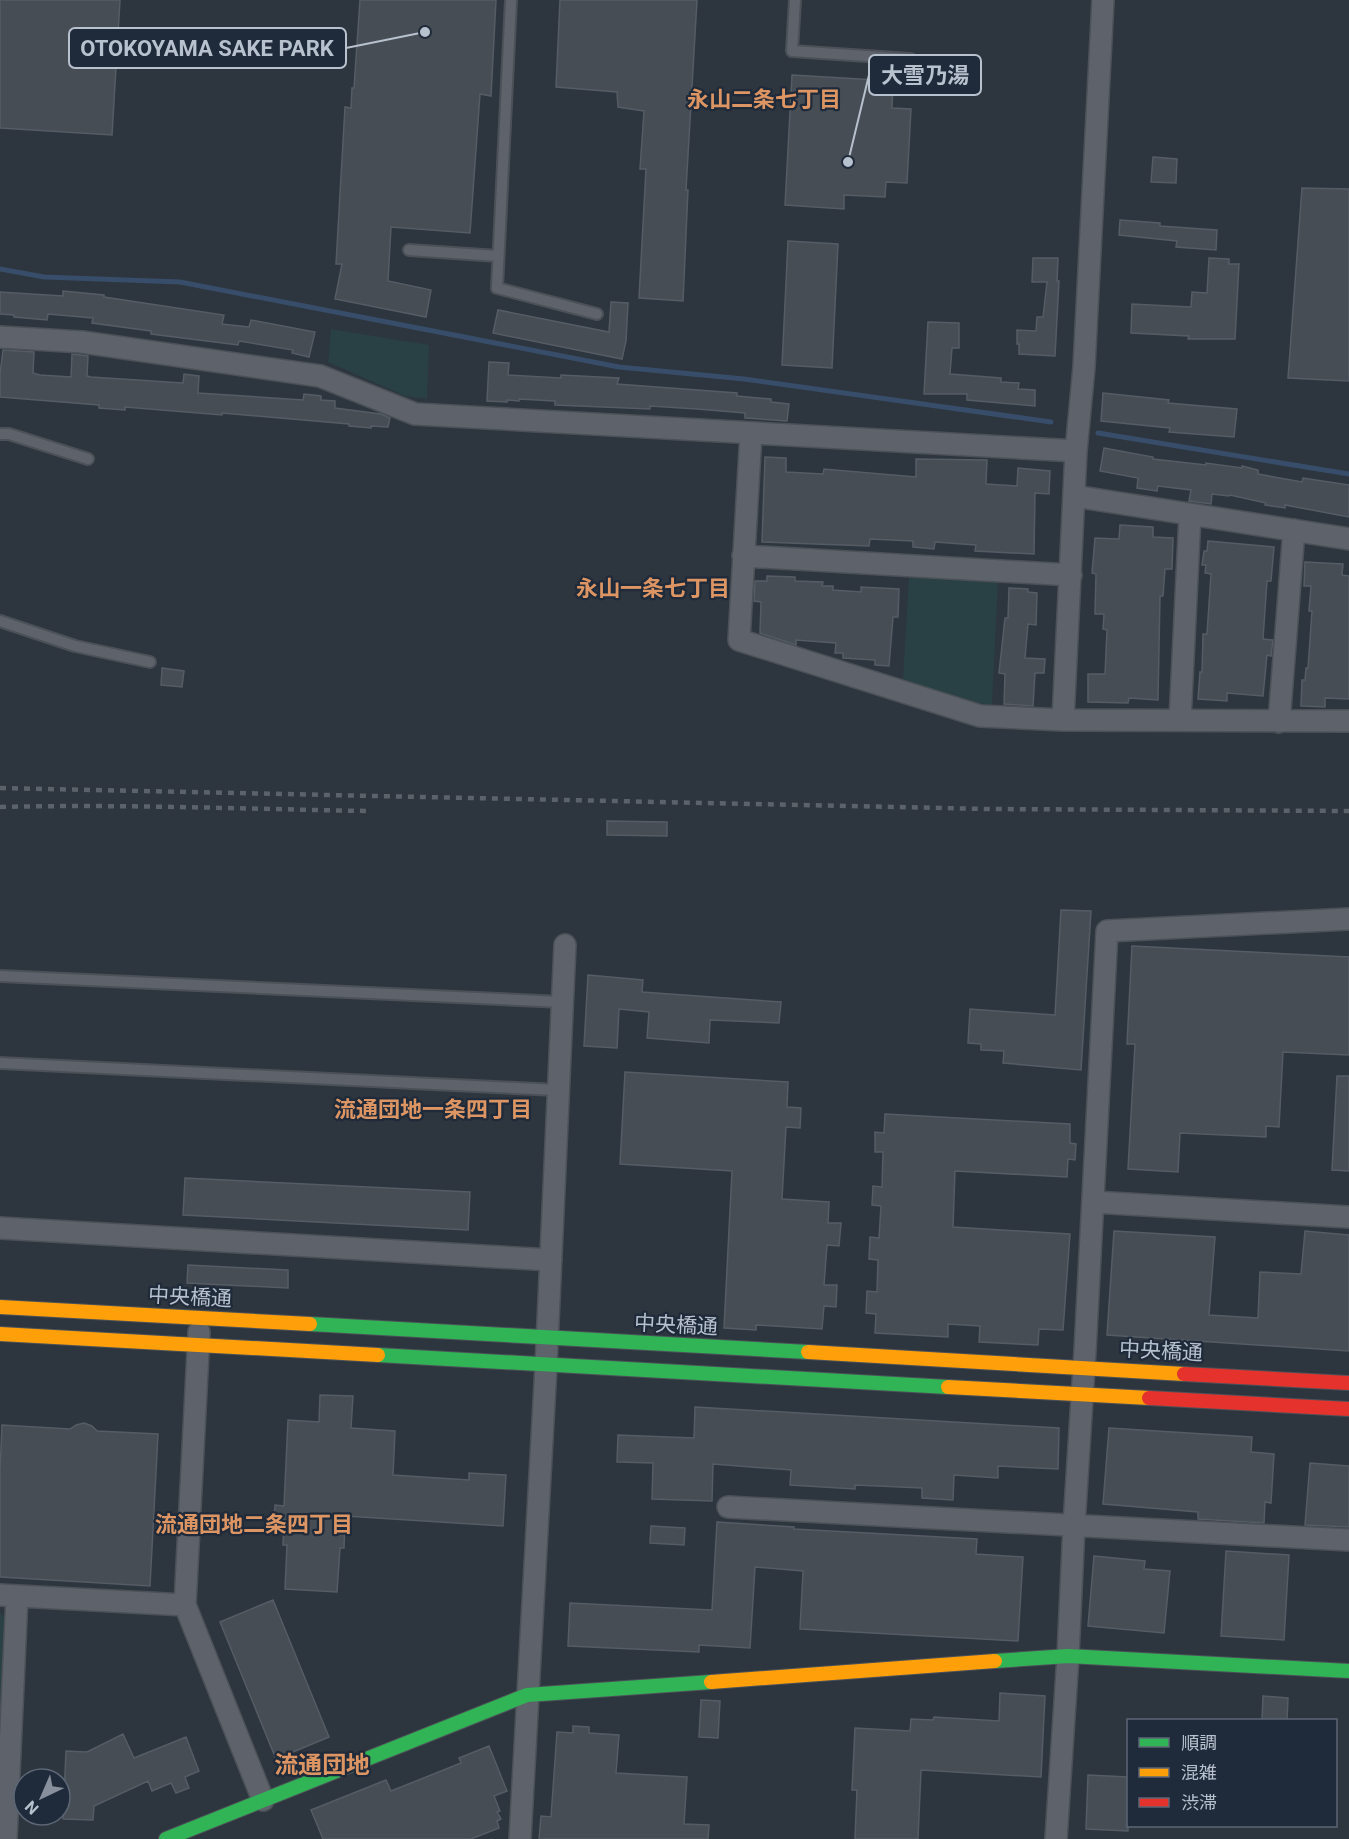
<svg xmlns="http://www.w3.org/2000/svg" width="1349" height="1839" viewBox="0 0 1349 1839" font-family="Roboto,'Noto Sans JP',sans-serif">
	<rect width="100%" height="100%" fill="#2d353e"/>
	<!-- green -->
	<path fill="#294145" d="M 331,329 L 429,345 L 427,399 L 405,396 L 328,362 Z
		M 909,576 L 998,582 L 992,705 L 973,702 L 903,679 Z
		M 0,1613 L 7,1620 L 0,1737 Z"/>
	<g fill="none" stroke-linecap="round" stroke-linejoin="round">
		<!-- stream -->
		<path stroke="#374d69" stroke-width="5" d="M 0,269 L 44,277 L 180,282 L 619,367 L 744,379 L 1051,422
			M 1098,433 L 1349,474"/>
	</g>
	<!-- building -->
	<path fill="#464d54" stroke="#555c65" stroke-width="1.5" d="M 0,0 L 120,0 L 112,135 L 0,128 Z
		M 360,0 L 496,0 L 491,96 L 480,94 L 470,233 L 391,227 L 388,281 L 431,290 L 426,317 L 335,299 L 342,264 L 336,264 L 345,107 L 351,108 L 352,88 L 354,88 Z
		M 560,0 L 697,0 L 686,190 L 688,190 L 683,301 L 639,298 L 646,169 L 640,169 L 644,111 L 618,107 L 617,92 L 556,87 Z
		M 792,75 L 893,81 L 892,108 L 911,109 L 907,183 L 886,182 L 885,197 L 844,195 L 844,209 L 785,205 Z
		M 1153,157 L 1177,159 L 1176,183 L 1151,182 Z
		M 1302,188 L 1349,189 L 1349,381 L 1288,378 Z
		M 1120,220 L 1160,223 L 1160,226 L 1217,230 L 1216,250 L 1176,247 L 1177,241 L 1119,235 Z
		M 788,241 L 838,244 L 832,368 L 782,365 Z
		M 1033,258 L 1058,258 L 1057,281 L 1059,281 L 1055,356 L 1019,354 L 1019,344 L 1017,344 L 1017,330 L 1036,331 L 1037,317 L 1043,317 L 1047,282 L 1032,282 Z
		M 1209,258 L 1229,259 L 1229,264 L 1239,264 L 1235,339 L 1188,339 L 1189,336 L 1131,333 L 1132,304 L 1191,307 L 1192,292 L 1207,293 Z
		M 63,291 L 104,295 L 104,297 L 224,315 L 222,324 L 249,327 L 251,320 L 315,332 L 309,357 L 292,353 L 293,350 L 239,341 L 238,345 L 151,334 L 151,331 L 92,323 L 93,318 L 48,314 L 47,320 L 14,317 L 14,315 L 0,314 L 0,292 L 63,296 Z
		M 611,302 L 628,303 L 626,341 L 622,359 L 493,333 L 498,310 L 609,332 Z
		M 928,322 L 959,323 L 959,348 L 952,348 L 950,374 L 1001,378 L 1001,382 L 1019,383 L 1018,389 L 1035,390 L 1035,406 L 967,400 L 967,394 L 924,394 Z
		M 3,350 L 34,352 L 33,373 L 40,375 L 71,377 L 72,354 L 88,356 L 87,376 L 91,377 L 183,383 L 184,374 L 199,376 L 198,393 L 303,400 L 304,394 L 321,396 L 321,400 L 335,401 L 335,408 L 381,414 L 390,418 L 388,427 L 371,426 L 371,428 L 349,426 L 349,424 L 222,413 L 222,415 L 125,407 L 125,410 L 99,408 L 99,405 L 0,397 L 0,374 Z
		M 489,362 L 509,363 L 508,375 L 561,378 L 561,375 L 619,378 L 617,384 L 737,393 L 737,396 L 771,399 L 771,402 L 789,404 L 787,421 L 745,418 L 745,413 L 697,409 L 650,406 L 650,409 L 555,405 L 555,401 L 519,399 L 519,401 L 507,400 L 507,402 L 487,401 Z
		M 1103,393 L 1169,400 L 1168,403 L 1237,409 L 1234,437 L 1169,432 L 1170,428 L 1101,421 Z
		M 1104,448 L 1153,457 L 1153,459 L 1206,465 L 1206,463 L 1242,468 L 1242,466 L 1258,470 L 1258,474 L 1302,482 L 1303,478 L 1349,485 L 1349,517 L 1285,505 L 1285,508 L 1265,505 L 1266,503 L 1230,495 L 1229,496 L 1212,494 L 1211,504 L 1189,501 L 1191,490 L 1158,486 L 1157,491 L 1137,488 L 1138,478 L 1100,471 Z
		M 765,457 L 786,458 L 786,472 L 823,474 L 824,469 L 916,477 L 916,459 L 987,460 L 986,484 L 1017,486 L 1018,468 L 1050,471 L 1049,494 L 1035,493 L 1034,554 L 975,551 L 976,545 L 935,542 L 934,549 L 913,547 L 913,541 L 870,539 L 869,546 L 762,542 Z
		M 1120,525 L 1153,527 L 1153,537 L 1173,538 L 1172,569 L 1165,569 L 1163,596 L 1160,596 L 1158,700 L 1129,698 L 1128,703 L 1088,702 L 1088,674 L 1105,674 L 1107,630 L 1103,629 L 1104,614 L 1095,614 L 1096,574 L 1092,573 L 1095,538 L 1119,539 Z
		M 1208,541 L 1274,547 L 1271,581 L 1267,581 L 1263,639 L 1273,640 L 1271,656 L 1267,655 L 1263,696 L 1227,693 L 1227,701 L 1198,699 L 1200,672 L 1202,672 L 1203,634 L 1207,634 L 1211,574 L 1205,573 L 1206,565 L 1202,565 L 1204,551 L 1207,551 Z
		M 1305,562 L 1343,564 L 1342,575 L 1349,576 L 1349,699 L 1325,698 L 1325,707 L 1301,706 L 1302,680 L 1305,680 L 1306,668 L 1308,668 L 1312,611 L 1309,611 L 1311,586 L 1304,586 Z
		M 767,576 L 795,577 L 795,581 L 823,582 L 822,586 L 833,586 L 833,590 L 861,592 L 861,587 L 899,589 L 898,617 L 893,617 L 889,666 L 875,665 L 875,660 L 843,658 L 843,653 L 835,653 L 836,643 L 796,640 L 796,645 L 760,633 L 761,602 L 754,601 L 755,581 L 767,581 Z
		M 1009,588 L 1028,589 L 1028,592 L 1037,593 L 1036,625 L 1028,624 L 1025,658 L 1045,659 L 1044,673 L 1035,673 L 1033,706 L 1004,704 L 1005,674 L 999,673 L 1005,618 L 1008,618 Z
		M 162,668 L 184,671 L 182,687 L 161,685 Z
		M 607,821 L 667,822 L 667,836 L 607,835 Z
		M 1061,910 L 1091,911 L 1081,1070 L 1003,1063 L 1004,1051 L 981,1050 L 981,1044 L 968,1043 L 970,1009 L 1055,1015 Z
		M 1132,946 L 1349,957 L 1349,1055 L 1283,1052 L 1279,1127 L 1266,1126 L 1266,1137 L 1180,1133 L 1178,1172 L 1128,1169 L 1135,1044 L 1127,1044 Z
		M 588,975 L 643,980 L 642,992 L 781,1002 L 779,1023 L 710,1020 L 709,1043 L 647,1038 L 649,1012 L 619,1009 L 617,1048 L 584,1046 Z
		M 625,1072 L 788,1082 L 787,1107 L 801,1108 L 800,1128 L 786,1127 L 782,1199 L 829,1202 L 828,1223 L 841,1223 L 839,1246 L 827,1245 L 824,1285 L 837,1285 L 836,1307 L 824,1306 L 822,1329 L 756,1325 L 756,1330 L 724,1328 L 732,1171 L 620,1164 Z
		M 1337,1076 L 1349,1076 L 1349,1171 L 1332,1170 Z
		M 885,1114 L 1070,1124 L 1070,1143 L 1076,1144 L 1075,1160 L 1068,1159 L 1067,1177 L 955,1171 L 953,1227 L 1070,1234 L 1063,1330 L 1039,1329 L 1038,1345 L 979,1342 L 980,1326 L 948,1324 L 948,1337 L 875,1333 L 876,1314 L 866,1313 L 867,1291 L 877,1292 L 878,1260 L 869,1259 L 870,1237 L 879,1238 L 881,1206 L 872,1205 L 873,1186 L 882,1187 L 883,1152 L 875,1152 L 875,1132 L 884,1133 Z
		M 185,1178 L 470,1192 L 468,1230 L 183,1215 Z
		M 1114,1231 L 1215,1237 L 1209,1315 L 1258,1318 L 1260,1272 L 1301,1274 L 1305,1231 L 1349,1235 L 1349,1351 L 1107,1335 Z
		M 188,1265 L 288,1270 L 288,1288 L 187,1283 Z
		M 320,1395 L 353,1396 L 351,1428 L 395,1431 L 393,1475 L 469,1480 L 469,1473 L 506,1475 L 503,1526 L 345,1516 L 344,1548 L 340,1548 L 337,1592 L 285,1589 L 287,1545 L 283,1545 L 284,1520 L 274,1519 L 275,1505 L 284,1506 L 288,1420 L 319,1422 Z
		M 695,1407 L 1059,1428 L 1058,1469 L 998,1466 L 998,1478 L 954,1475 L 953,1500 L 922,1498 L 922,1488 L 855,1485 L 855,1489 L 790,1485 L 791,1470 L 713,1464 L 712,1501 L 652,1499 L 653,1463 L 617,1462 L 618,1435 L 694,1438 Z
		M 84,1423 L 92,1426 L 97,1431 L 158,1434 L 150,1586 L 0,1577 L 0,1472 L 2,1425 L 70,1429 L 76,1425 Z
		M 1109,1428 L 1252,1437 L 1251,1452 L 1274,1454 L 1271,1503 L 1265,1502 L 1264,1523 L 1198,1519 L 1198,1512 L 1103,1504 Z
		M 1310,1463 L 1349,1466 L 1349,1527 L 1305,1525 Z
		M 717,1522 L 794,1527 L 794,1529 L 977,1539 L 976,1554 L 1023,1557 L 1018,1641 L 800,1629 L 803,1571 L 755,1567 L 750,1648 L 699,1645 L 699,1652 L 568,1646 L 570,1603 L 712,1610 Z
		M 651,1526 L 685,1528 L 684,1545 L 650,1543 Z
		M 1226,1551 L 1289,1555 L 1284,1640 L 1221,1636 Z
		M 1094,1556 L 1145,1561 L 1144,1569 L 1170,1571 L 1164,1633 L 1088,1626 Z
		M 273,1600 L 329,1737 L 276,1759 L 220,1622 Z
		M 1000,1693 L 1045,1696 L 1041,1777 L 921,1770 L 918,1839 L 855,1839 L 857,1790 L 852,1790 L 855,1728 L 910,1731 L 911,1719 L 933,1720 L 934,1717 L 999,1721 Z
		M 1263,1696 L 1288,1698 L 1287,1720 L 1262,1720 Z
		M 701,1700 L 720,1701 L 718,1738 L 699,1737 Z
		M 573,1726 L 589,1727 L 589,1733 L 619,1735 L 616,1773 L 687,1777 L 684,1824 L 709,1825 L 708,1839 L 539,1839 L 541,1816 L 551,1817 L 557,1732 L 573,1733 Z
		M 123,1734 L 134,1758 L 186,1737 L 199,1771 L 185,1777 L 189,1788 L 176,1793 L 171,1783 L 152,1791 L 148,1781 L 94,1806 L 93,1820 L 63,1819 L 66,1751 L 87,1752 Z
		M 489,1746 L 507,1791 L 494,1796 L 500,1811 L 497,1812 L 501,1819 L 497,1821 L 499,1828 L 471,1839 L 323,1839 L 311,1810 L 386,1780 L 391,1791 L 461,1763 L 459,1758 Z
		M 1088,1775 L 1128,1777 L 1128,1831 L 1086,1829 Z"/>
	<g fill="none" stroke-linecap="round" stroke-linejoin="round">
		<defs>
			<path id="lane" d="M 511,0 L 497,288 L 597,314
				M 795,0 L 792,51 L 911,59
				M 409,250 L 498,256
				M 0,434 L 9,434 L 88,459
				M 0,621 L 75,646 L 150,662
				M 0,976 L 562,1002
				M 0,1063 L 557,1090"/>
			<path id="street" d="M 0,337 L 82,342 L 320,376 L 415,414 L 1076,451
				M 751,433 L 739,640 L 980,716 L 1063,720 L 1349,721
				M 1074,496 L 1349,539
				M 743,556 L 1071,575
				M 1063,720 L 1076,451 L 1084,367 L 1103,0
				M 1180,720 L 1190,515
				M 1279,722 L 1294,530
				M 1093,1202 L 1349,1217
				M 0,1228 L 551,1260
				M 199,1332 L 185,1605 L 263,1800
				M 728,1507 L 1349,1540
				M 0,1595 L 185,1605
				M 6,1839 L 17,1596
				M 520,1839 L 546,1366 L 565,945
				M 1056,1839 L 1068,1656 L 1074,1525 L 1085,1351 L 1107,931 L 1349,919"/>
			<path id="fast" d="M 310,1324 L 808,1352
				M 378,1355 L 948,1387
				M 995,1661 L 1068,1656 L 1349,1671
				M 166,1839 L 527,1695 L 711,1682"/>
			<path id="slow" d="M 0,1307 L 310,1324
				M 0,1334 L 378,1355
				M 808,1352 L 1184,1374
				M 948,1387 L 1149,1398
				M 711,1682 L 995,1661"/>
			<path id="jam" d="M 1184,1374 L 1349,1383
				M 1149,1398 L 1349,1409"/>
		</defs>
		<!-- lane casing -->
		<use href="#lane" stroke="#4c5158" stroke-width="14"/>
		<!-- street casing -->
		<use href="#street" stroke="#4c5158" stroke-width="24"/>
		<!-- fast casing -->
		<use href="#fast" stroke="#4c5158" stroke-width="16"/>
		<!-- slow casing -->
		<use href="#slow" stroke="#4c5158" stroke-width="16"/>
		<!-- jam casing -->
		<use href="#jam" stroke="#4c5158" stroke-width="16"/>
		<!-- lane -->
		<use href="#lane" stroke="#5e636b" stroke-width="10"/>
		<!-- street -->
		<use href="#street" stroke="#5e636b" stroke-width="21"/>
		<!-- fast -->
		<use href="#fast" stroke="#30b455" stroke-width="14"/>
		<!-- slow -->
		<use href="#slow" stroke="#ff9f0a" stroke-width="14"/>
		<!-- jam -->
		<use href="#jam" stroke="#e5322d" stroke-width="14"/>
		<!-- rail -->
		<path stroke="#5c626a" stroke-width="4.5" stroke-dasharray="6 6" stroke-linecap="butt" d="M 0,788 L 989,809 L 1349,811
			M 0,807 C 123,804 246,809 369,811"/>
	</g>
	<g text-anchor="middle" dominant-baseline="central" stroke-width="4.5" stroke-linejoin="round" paint-order="stroke">
		<!-- street labels -->
		<g font-size="21" fill="#b8c1ce" stroke="#1f2a3a">
			<text transform="translate(190 1297) rotate(3)">中央橋通</text>
			<text transform="translate(676 1325) rotate(3)">中央橋通</text>
			<text transform="translate(1161 1351) rotate(3)">中央橋通</text>
		</g>
		<!-- neighbourhood labels -->
		<g font-size="22" font-weight="bold" fill="#dd9663" stroke="#1f2a3a">
			<text x="764" y="99">永山二条七丁目</text>
			<text x="653" y="588">永山一条七丁目</text>
			<text x="433" y="1109">流通団地一条四丁目</text>
			<text x="254" y="1524">流通団地二条四丁目</text>
		</g>
		<!-- quarter labels -->
		<g font-size="24" font-weight="bold" fill="#dd9663" stroke="#1f2a3a">
			<text x="322" y="1765">流通団地</text>
		</g>
	</g>
	<!-- callouts -->
	<path fill="none" stroke="#b8c1ce" stroke-width="2" d="M425 32L346 48M848 162L869 75"/>
	<g fill="#b8c1ce" stroke="#1f2a3a" stroke-width="2">
		<circle cx="425" cy="32" r="6"/>
		<circle cx="848" cy="162" r="6"/>
	</g>
	<g fill="#1f2a3a" stroke="#b8c1ce" stroke-width="2">
		<rect x="69" y="28" width="277" height="40" rx="6"/>
		<rect x="869" y="55" width="112" height="40" rx="6"/>
	</g>
	<g font-size="22" text-anchor="middle" font-weight="bold" fill="#b8c1ce">
		<text x="207" y="56">OTOKOYAMA SAKE PARK</text>
		<text x="925" y="83">大雪乃湯</text>
	</g>
	<!-- legend -->
	<rect x="1127" y="1719" width="210" height="108" fill="#1f2a3a" stroke="#5c6675" stroke-width="1.5"/>
	<rect x="1139" y="1738" width="30" height="9" fill="#30b455" stroke="#5c6675" stroke-width="1.5"/>
	<text x="1181" y="1749" font-size="18" fill="#b8c1ce">順調</text>
	<rect x="1139" y="1768" width="30" height="9" fill="#ff9f0a" stroke="#5c6675" stroke-width="1.5"/>
	<text x="1181" y="1779" font-size="18" fill="#b8c1ce">混雑</text>
	<rect x="1139" y="1798" width="30" height="9" fill="#e5322d" stroke="#5c6675" stroke-width="1.5"/>
	<text x="1181" y="1809" font-size="18" fill="#b8c1ce">渋滞</text>
	<!-- north arrow -->
	<g transform="translate(42 1797) rotate(224)"><circle r="28" fill="#1f2a3a" stroke="#5c6675" stroke-width="1.5"/>
	<path d="M0-4.5L10 22L0 15L-10 22Z" fill="#87909c"/>
	<text y="-9" font-size="16" font-weight="bold" text-anchor="middle" fill="#b8c1ce">N</text>
	</g>
</svg>
